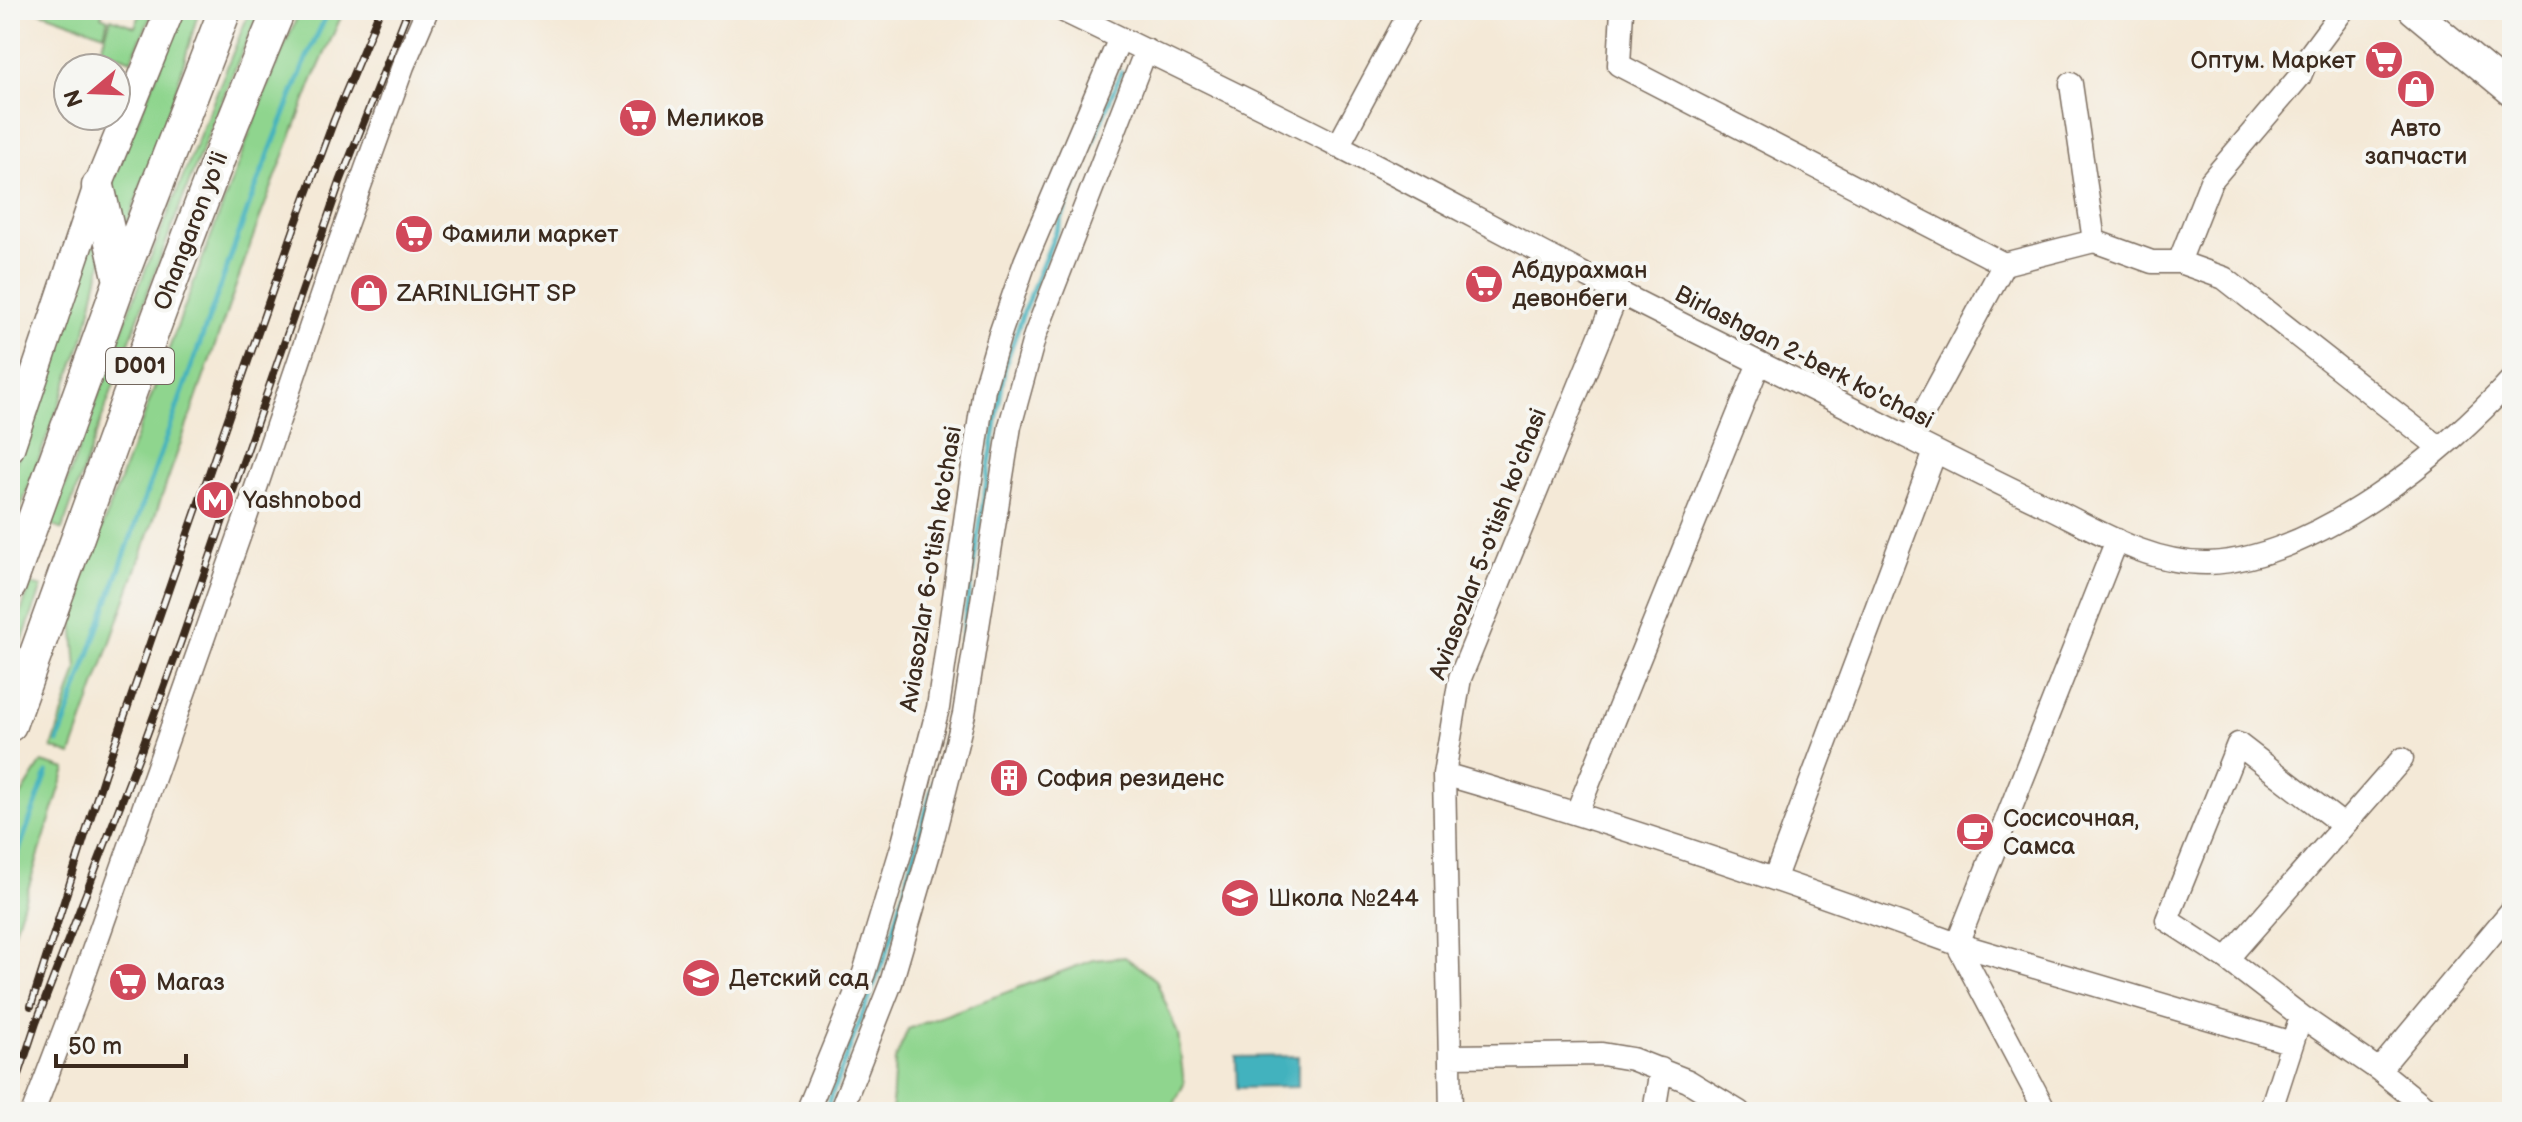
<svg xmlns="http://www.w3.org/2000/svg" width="2522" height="1122" viewBox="0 0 2522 1122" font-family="'Balsamiq Sans',sans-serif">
	<rect width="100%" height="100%" fill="#f6f6f2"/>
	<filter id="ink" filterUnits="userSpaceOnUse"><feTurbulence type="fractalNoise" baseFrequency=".0125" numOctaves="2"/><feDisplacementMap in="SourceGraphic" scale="16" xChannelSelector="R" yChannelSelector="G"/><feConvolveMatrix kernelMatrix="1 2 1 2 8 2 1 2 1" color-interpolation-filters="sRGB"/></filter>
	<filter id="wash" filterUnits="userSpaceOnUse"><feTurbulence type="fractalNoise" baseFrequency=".006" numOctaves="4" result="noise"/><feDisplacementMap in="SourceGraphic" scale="32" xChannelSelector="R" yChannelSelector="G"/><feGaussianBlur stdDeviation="1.8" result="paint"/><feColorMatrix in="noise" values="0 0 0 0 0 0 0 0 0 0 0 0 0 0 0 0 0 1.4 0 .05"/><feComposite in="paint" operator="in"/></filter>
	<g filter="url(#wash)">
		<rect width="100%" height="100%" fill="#f4e9d7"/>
		<!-- green -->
		<path fill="#8fd58e" stroke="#658056" stroke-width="2" d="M 36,10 L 103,10 L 101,16 L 108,19 L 104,34 Z
			M 142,10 L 154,10 L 131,60 L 101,48 L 111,18 L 135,27 Z
			M 184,10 L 199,10 L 175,93 L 125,230 L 120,231 L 109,189 Z
			M 250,10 L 260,10 C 186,180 124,355 62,530 L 51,525 L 131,306 Z
			M 300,10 L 344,10 L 313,80 L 258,223 L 71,755 L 52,748 L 77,669 L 72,608 L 265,92 Z
			M 94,237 L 102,260 L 86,331 L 17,518 L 10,521 L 10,481 L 88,247 Z
			M 31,584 L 42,587 L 10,674 L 10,643 Z
			M 42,762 L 66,769 L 10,946 L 10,813 Z
			M 1125,957 L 1156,980 L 1178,1034 L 1184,1084 L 1170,1112 L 894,1112 L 892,1105 L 895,1060 L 908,1029 L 1093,960 Z"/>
		<!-- water -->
		<path fill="#43b2be" stroke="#3f6e6e" stroke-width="2" d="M 1298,1056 L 1298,1087 L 1237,1088 L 1236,1057 Z"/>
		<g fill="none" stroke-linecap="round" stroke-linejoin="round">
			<!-- stream -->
			<path stroke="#43b2be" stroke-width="5" d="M 58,742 L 252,197 L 307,57 L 329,10
				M 10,875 L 47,773
				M 825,1112 L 890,943 L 946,739 L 1005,365 L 1025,308 L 1121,72"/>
		</g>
	</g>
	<g filter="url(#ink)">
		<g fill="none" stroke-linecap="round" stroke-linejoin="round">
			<defs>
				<path id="minor" d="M 1062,10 C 1153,54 1245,98 1335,144 C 1431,193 1524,244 1620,293 C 1715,342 1812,388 1907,437 C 1953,460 2000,484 2047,506 C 2098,531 2150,564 2208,563 C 2314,559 2444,455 2512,379
					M 1622,10 L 1619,65 L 2004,264
					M 2071,84 L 2094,241
					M 1338,146 L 1411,10
					M 2179,262 L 2211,181 L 2300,76 L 2308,57 L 2343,10
					M 1910,438 L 2004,264 L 2094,241 L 2152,262 L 2179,262 L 2224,278 L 2439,447
					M 2117,540 L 1957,944 L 2292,1043
					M 1444,774 C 1617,824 1787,882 1957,944 L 2046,1112
					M 1577,812 L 1759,363
					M 1775,877 L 1935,452
					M 2227,959 L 2402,759
					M 2301,1016 L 2227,959 L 2167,920 L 2238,744 L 2343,825
					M 1450,1056 L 1602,1054 L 1632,1059 L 1688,1081 L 1739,1112
					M 2379,1070 L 2512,910
					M 33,1112 L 76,999 L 246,517 L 334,258 L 403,66 L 427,10
					M 807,1112 L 864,973 L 902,847 L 938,708 L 984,389 L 1000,334 L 1025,262 L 1120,38
					M 840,1112 L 891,983 L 931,846 L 951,767 L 964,714 L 1010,426 L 1035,335 L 1146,50
					M 1451,1112 L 1444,774 L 1460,678 L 1618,292
					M 1654,1112 L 1661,1069
					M 2270,1112 L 2301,1016 L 2379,1070 L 2431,1112"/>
				<path id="major" d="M 2413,10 L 2512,92
					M 10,448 L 98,186 L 170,10"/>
				<path id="highway" d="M 98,186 L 120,281
					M 10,585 L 120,281 L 225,10
					M 10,725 C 97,486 180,245 279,10"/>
			</defs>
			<!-- minor casing -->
			<use href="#minor" stroke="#7c6d5f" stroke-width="25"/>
			<!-- major casing -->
			<use href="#major" stroke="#7c6d5f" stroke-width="31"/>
			<!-- highway casing -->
			<use href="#highway" stroke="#7c6d5f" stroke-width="35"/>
			<!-- minor -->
			<use href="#minor" stroke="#fff" stroke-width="22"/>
			<!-- major -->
			<use href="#major" stroke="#fff" stroke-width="28"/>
			<!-- highway -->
			<use href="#highway" stroke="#fff" stroke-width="32"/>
			<defs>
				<path id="rail" d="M 31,1006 L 104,775 L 295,226 L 334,120 L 380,10
					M 10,1102 L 36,1023 L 141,751 L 181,641 L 340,182 L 408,10"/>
			</defs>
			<!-- rail casing -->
			<use href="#rail" stroke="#3b2a1e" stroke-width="8"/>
			<!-- rail -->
			<use href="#rail" stroke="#f6f6f2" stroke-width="5" stroke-dasharray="15" stroke-linecap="butt"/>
		</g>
	</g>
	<!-- icons -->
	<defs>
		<symbol id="supermarket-disc" viewBox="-11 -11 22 22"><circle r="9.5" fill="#d1495b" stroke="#f6f6f2"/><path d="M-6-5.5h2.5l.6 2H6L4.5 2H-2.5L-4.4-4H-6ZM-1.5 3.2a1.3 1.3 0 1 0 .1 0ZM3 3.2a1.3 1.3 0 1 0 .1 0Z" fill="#fff"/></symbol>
		<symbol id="shop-disc" viewBox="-11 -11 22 22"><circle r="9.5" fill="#d1495b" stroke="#f6f6f2"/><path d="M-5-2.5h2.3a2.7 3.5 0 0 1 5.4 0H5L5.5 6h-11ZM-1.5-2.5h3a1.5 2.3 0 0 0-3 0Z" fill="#fff"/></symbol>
		<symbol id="metro-disc" viewBox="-11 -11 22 22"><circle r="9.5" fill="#d1495b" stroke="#f6f6f2"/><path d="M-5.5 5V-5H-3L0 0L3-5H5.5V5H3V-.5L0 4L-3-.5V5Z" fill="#fff"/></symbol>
		<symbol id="building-disc" viewBox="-11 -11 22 22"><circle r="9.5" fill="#d1495b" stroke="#f6f6f2"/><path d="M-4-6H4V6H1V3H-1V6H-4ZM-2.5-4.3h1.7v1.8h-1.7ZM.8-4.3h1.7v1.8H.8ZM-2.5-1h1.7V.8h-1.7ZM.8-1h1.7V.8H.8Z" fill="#fff"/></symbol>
		<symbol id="cafe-disc" viewBox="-11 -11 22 22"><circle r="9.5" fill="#d1495b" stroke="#f6f6f2"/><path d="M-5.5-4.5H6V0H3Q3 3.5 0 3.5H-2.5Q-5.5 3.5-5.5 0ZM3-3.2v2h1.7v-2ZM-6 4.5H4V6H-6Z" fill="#fff"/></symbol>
		<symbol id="school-disc" viewBox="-11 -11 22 22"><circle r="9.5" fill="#d1495b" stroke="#f6f6f2"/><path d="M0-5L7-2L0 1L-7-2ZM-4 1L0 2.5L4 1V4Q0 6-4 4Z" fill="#fff"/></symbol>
	</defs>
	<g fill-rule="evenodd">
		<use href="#supermarket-disc" x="2362" y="38" width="44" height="44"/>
		<use href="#shop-disc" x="2394" y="67" width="44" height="44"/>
		<use href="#supermarket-disc" x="616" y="96" width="44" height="44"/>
		<use href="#supermarket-disc" x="392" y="212" width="44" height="44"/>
		<use href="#supermarket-disc" x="1462" y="262" width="44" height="44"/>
		<use href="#shop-disc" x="347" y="271" width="44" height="44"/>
		<use href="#metro-disc" x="193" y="478" width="44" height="44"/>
		<use href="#building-disc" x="987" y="756" width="44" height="44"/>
		<use href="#cafe-disc" x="1953" y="810" width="44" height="44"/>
		<use href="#school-disc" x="1218" y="876" width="44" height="44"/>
		<use href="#school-disc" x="679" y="956" width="44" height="44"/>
		<use href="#supermarket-disc" x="106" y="960" width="44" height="44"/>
	</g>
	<g text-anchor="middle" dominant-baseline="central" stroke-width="8" stroke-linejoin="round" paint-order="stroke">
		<!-- shield labels -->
		<rect fill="#f6f6f2" stroke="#73675e" stroke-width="2" x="106" y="348" width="68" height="36" rx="6"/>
		<g font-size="22" font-weight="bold" fill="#3b2a1e">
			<text x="140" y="366">D001</text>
		</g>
		<!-- poi labels -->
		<g font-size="24" fill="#3b2a1e" stroke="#f6f6f2" text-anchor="start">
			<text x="2356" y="60" text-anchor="end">Оптум. Маркет</text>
			<text x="666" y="118">Меликов</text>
			<text x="2416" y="128" text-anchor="middle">Авто<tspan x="2416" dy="28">запчасти</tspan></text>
			<text x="442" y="234">Фамили маркет</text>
			<text x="1512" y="270">Абдурахман<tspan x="1512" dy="28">девонбеги</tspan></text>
			<text x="397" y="293">ZARINLIGHT SP</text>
			<text x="243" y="500">Yashnobod</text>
			<text x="1037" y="778">София резиденс</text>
			<text x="2003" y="818">Сосисочная,<tspan x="2003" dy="28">Самса</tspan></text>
			<text x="1268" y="898">Школа №244</text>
			<text x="729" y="978">Детский сад</text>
			<text x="156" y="982">Магаз</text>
		</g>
		<!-- street labels -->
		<g font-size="24" fill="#3b2a1e" stroke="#f6f6f2">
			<text transform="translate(191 231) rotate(-69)">Ohangaron yoʻli</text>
			<text transform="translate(1804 357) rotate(27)">Birlashgan 2-berk ko'chasi</text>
			<text transform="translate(1488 544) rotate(-69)">Aviasozlar 5-o'tish ko'chasi</text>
			<text transform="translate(931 569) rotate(-81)">Aviasozlar 6-o'tish ko'chasi</text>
		</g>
	</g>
	<!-- margin -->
	<rect width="2522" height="1122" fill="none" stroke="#f6f6f2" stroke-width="40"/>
	<!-- north arrow -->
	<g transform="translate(92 92) rotate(251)"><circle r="38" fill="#f6f6f2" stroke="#aba49d" stroke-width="2"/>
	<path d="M0-6L14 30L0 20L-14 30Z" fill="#d1495b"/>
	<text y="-12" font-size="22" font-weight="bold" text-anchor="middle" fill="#3b2a1e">N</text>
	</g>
	<!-- scale -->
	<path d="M56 1054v12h130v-12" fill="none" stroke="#3b2a1e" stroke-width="4"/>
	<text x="68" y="1054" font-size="24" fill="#3b2a1e" stroke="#f6f6f2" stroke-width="6" paint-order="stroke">50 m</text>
</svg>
